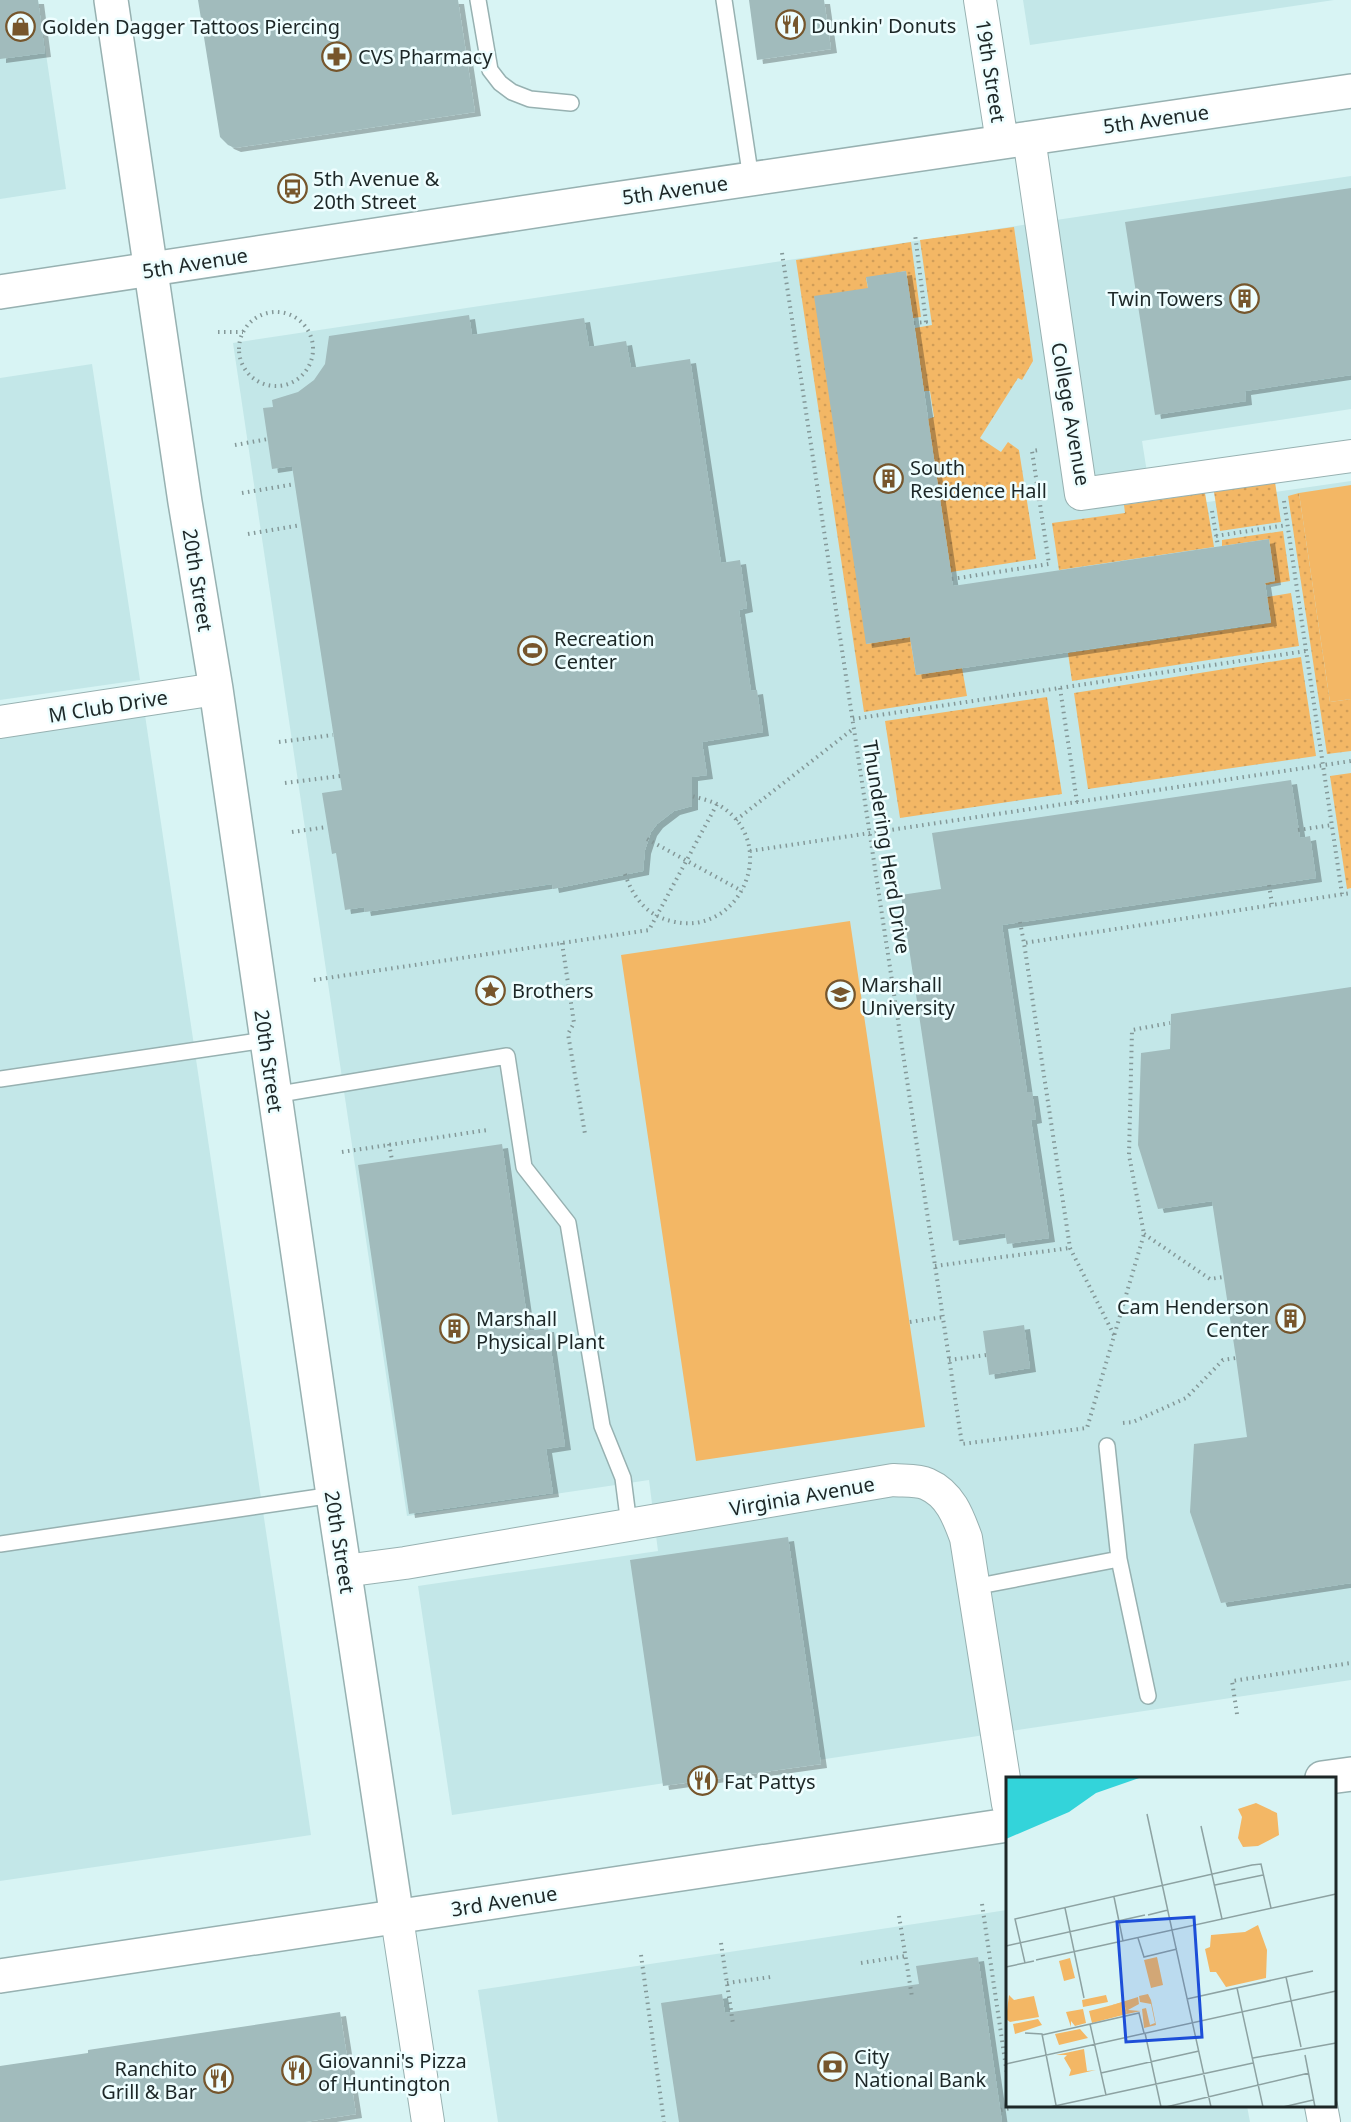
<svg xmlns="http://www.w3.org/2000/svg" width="1351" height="2122" viewBox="0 0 1351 2122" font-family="'Noto Sans',sans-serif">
	<defs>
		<pattern id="grass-dots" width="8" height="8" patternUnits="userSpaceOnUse" patternTransform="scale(1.5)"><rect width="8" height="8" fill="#f3b765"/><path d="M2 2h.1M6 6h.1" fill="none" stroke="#d09d58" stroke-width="1.8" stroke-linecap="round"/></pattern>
		<filter id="shadow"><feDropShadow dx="6" dy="4" stdDeviation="0" flood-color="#0004"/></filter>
	</defs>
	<rect width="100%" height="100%" fill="#d8f4f4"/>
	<!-- built -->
	<path fill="#c3e7e8" d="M 0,0 L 38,0 L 66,189 L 0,199 Z
		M 1023,0 L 1334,0 L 1030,45 Z
		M 1351,176 L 1351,409 L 1142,441 L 1153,510 L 1351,481 L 1351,1680 L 452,1815 L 418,1586 L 658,1551 L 649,1480 L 407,1516 L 233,343 Z
		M 92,364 L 140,680 L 0,700 L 0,378 Z
		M 145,715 L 311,1835 L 0,1881 L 0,736 Z
		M 1007,1910 L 1008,2106 L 1247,2106 L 1250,2122 L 498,2122 L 478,1990 Z"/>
	<!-- grass -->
	<path fill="url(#grass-dots)" d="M 1014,227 L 1033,361 L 1022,380 L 1018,378 L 980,438 L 1001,452 L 1008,442 L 1019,450 L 1036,559 L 951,572 L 928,419 L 934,417 L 930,391 L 924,391 L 915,328 L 932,325 L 920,240 Z
		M 911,242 L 921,317 L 913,318 L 906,271 L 866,278 L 868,288 L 866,644 L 910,637 L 916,675 L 962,668 L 967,696 L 864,712 L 796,260 Z
		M 1275,482 L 1281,522 L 1220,531 L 1214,492 Z
		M 1205,493 L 1214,547 L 1059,570 L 1052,523 L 1125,513 L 1124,505 Z
		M 1299,493 L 1330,702 L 1351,699 L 1351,751 L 1327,754 L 1288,496 Z
		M 1283,531 L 1290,581 L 1266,585 L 1265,583 L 1275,581 L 1269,539 L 1222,546 L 1222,540 Z
		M 1291,593 L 1299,646 L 1072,681 L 1068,653 L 1271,623 L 1267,597 Z
		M 1301,657 L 1316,756 L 1088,789 L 1074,693 Z
		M 1047,697 L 1062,794 L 900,818 L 885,721 Z
		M 1351,773 L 1351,888 L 1347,889 L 1330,776 Z"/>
	<!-- pitch -->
	<path fill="#f3b765" d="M 1351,485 L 1351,699 L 1330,702 L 1299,493 Z
		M 850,921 L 925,1427 L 696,1461 L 621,955 Z"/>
	<!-- building -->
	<path fill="#a1bbbc" filter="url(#shadow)" d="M 0,0 L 38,0 L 45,53 L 0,59 Z
		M 198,0 L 458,0 L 475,112 L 235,148 L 228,145 L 220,137 Z
		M 749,0 L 824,0 L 831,49 L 757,60 Z
		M 1351,188 L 1351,375 L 1245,391 L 1246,401 L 1155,415 L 1125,222 Z
		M 906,271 L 953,586 L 1269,539 L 1275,581 L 1265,583 L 1271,622 L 916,675 L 910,637 L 866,644 L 814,296 L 868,288 L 866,277 Z
		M 469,315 L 472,335 L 584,318 L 589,347 L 626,341 L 631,368 L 690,359 L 721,563 L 740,560 L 747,608 L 739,610 L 751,691 L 757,690 L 763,732 L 702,742 L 707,775 L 692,777 L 692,806 L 674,811 L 657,824 L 651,832 L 645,850 L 643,871 L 553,889 L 552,884 L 365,912 L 364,907 L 345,910 L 336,853 L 332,854 L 322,793 L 342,790 L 292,466 L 272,469 L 263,408 L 273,407 L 272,400 L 298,392 L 314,380 L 325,364 L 329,336 Z
		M 1291,780 L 1300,838 L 1310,836 L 1316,878 L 1002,925 L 1027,1092 L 1032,1092 L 1036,1119 L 1031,1120 L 1049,1238 L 1007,1244 L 1005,1233 L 953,1241 L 901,895 L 941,889 L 932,833 Z
		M 1351,987 L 1351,1583 L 1221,1603 L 1190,1512 L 1194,1444 L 1247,1437 L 1236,1358 L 1212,1201 L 1158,1209 L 1138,1145 L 1141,1053 L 1170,1049 L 1171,1014 Z
		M 502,1144 L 529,1331 L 548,1328 L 565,1446 L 546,1449 L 553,1493 L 409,1514 L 358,1165 Z
		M 1024,1325 L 1030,1368 L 989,1375 L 983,1331 Z
		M 788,1537 L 821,1764 L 663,1786 L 630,1560 Z
		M 978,1957 L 1002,2122 L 679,2122 L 661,2003 L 722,1994 L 725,2013 L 919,1984 L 916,1966 Z
		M 340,2012 L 356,2114 L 305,2122 L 0,2122 L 0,2066 L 88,2053 L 88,2050 Z"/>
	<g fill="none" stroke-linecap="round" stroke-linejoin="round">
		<defs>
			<path id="service" d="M 478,0 L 490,70 L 500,83 L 512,92 L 530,99 L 571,103
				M 724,0 L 751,179
				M 0,1079 L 265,1040
				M 274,1095 L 507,1056 L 524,1167 L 568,1223 L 602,1426 L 623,1478 L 629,1525
				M 1107,1446 L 1119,1559
				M 0,1544 L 333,1495
				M 974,1587 L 1119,1559 L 1148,1696"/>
			<path id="minor" d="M 980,0 L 1002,142
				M 1029,138 L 1081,494 L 1351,456
				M 0,722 L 216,689
				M 344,1571 L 405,1563 L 893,1480 C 904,1481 918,1480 927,1484 C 950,1494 958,1516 966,1538 L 1008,1804
				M 397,1918 L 428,2122
				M 1321,2106 L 1324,2122"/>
			<path id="secondary" d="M 111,0 L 185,502 L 216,689 L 333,1495 L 397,1918"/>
			<path id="primary" d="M 0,292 L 587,203 L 1351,91
				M 1322,1778 L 1351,1774
				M 0,1976 L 1008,1825"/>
		</defs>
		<!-- service casing -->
		<use href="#service" stroke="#97b1b1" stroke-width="18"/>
		<!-- minor casing -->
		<use href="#minor" stroke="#97b1b1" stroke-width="34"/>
		<!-- secondary casing -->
		<use href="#secondary" stroke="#97b1b1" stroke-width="36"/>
		<!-- primary casing -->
		<use href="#primary" stroke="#97b1b1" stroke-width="36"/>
		<!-- path -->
		<path stroke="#849898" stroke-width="4" stroke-dasharray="1.5 4.5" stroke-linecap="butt" d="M 782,253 L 962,1444 L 1087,1428 L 1144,1234 L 1129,1155 L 1132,1030 L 1170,1023
			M239 349a37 37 0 1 1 74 0a37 37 0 1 1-74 0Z
			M 914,323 L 926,322 L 915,234
			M 218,332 L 243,332
			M 235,445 L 268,439
			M 242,493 L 295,484
			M 1284,501 L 1342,894
			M 1212,511 L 1218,546
			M 248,534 L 301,525
			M 1216,536 L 1287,525
			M 952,579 L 1049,564 L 1032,451 L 1038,450
			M 1060,688 L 1077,802
			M 853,719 L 1306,651
			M 279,742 L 333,735
			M 285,783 L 340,776
			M 736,820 L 853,729
			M 1298,830 L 1332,825
			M 292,832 L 327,827
			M 647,839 L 742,891
			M 750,851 L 1351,761
			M 625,874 C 633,897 646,915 671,921 C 739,939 781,846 722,807 C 713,801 702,799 692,796
			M 1269,885 L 1272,904
			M 1020,922 L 1024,943
			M 562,943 L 574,1023 L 568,1034 L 585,1134
			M 314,980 L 649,930 L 717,804
			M 389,1144 L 392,1160
			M 342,1152 L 487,1130
			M 1144,1234 L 1210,1279 L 1223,1277
			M 935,1266 L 1070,1248
			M 910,1322 L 943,1317
			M 1114,1335 L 1070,1248 L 1024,943 L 1351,893
			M 949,1360 L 986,1355
			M 1123,1423 L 1133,1422 L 1186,1398 L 1223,1360 L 1236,1358
			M 1237,1714 L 1232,1681 L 1351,1663
			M 982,1904 L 1008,2081
			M 899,1916 L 912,1997
			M 721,1943 L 733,2024
			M 641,1955 L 664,2122
			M 861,1963 L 906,1956
			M 727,1983 L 771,1977
			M 1001,2110 L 1011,2108 L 1011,2106"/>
		<!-- service -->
		<use href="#service" stroke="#fff" stroke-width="15"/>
		<!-- minor -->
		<use href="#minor" stroke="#fff" stroke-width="32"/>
		<!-- secondary -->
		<use href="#secondary" stroke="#fff" stroke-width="33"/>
		<!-- primary -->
		<use href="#primary" stroke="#fff" stroke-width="33"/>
	</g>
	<!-- icons -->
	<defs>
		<symbol id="restaurant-ring" viewBox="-11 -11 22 22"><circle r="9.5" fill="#eefeff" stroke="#76562c" stroke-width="1.5"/><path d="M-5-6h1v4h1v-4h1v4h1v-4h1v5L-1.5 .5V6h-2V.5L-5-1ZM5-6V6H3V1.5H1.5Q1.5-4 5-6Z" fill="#76562c"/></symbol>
		<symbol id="shop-ring" viewBox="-11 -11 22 22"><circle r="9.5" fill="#eefeff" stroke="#76562c" stroke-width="1.5"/><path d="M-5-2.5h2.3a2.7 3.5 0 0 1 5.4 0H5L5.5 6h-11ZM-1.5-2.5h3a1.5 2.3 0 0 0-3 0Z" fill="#76562c"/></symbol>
		<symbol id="pharmacy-ring" viewBox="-11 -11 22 22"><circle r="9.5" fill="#eefeff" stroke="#76562c" stroke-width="1.5"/><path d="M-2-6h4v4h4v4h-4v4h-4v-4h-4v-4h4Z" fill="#76562c"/></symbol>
		<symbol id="bus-ring" viewBox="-11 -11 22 22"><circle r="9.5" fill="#eefeff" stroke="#76562c" stroke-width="1.5"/><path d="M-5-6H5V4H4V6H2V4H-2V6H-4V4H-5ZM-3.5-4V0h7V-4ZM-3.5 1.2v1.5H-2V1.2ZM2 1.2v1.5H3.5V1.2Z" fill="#76562c"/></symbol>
		<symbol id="building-ring" viewBox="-11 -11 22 22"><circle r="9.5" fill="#eefeff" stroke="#76562c" stroke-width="1.5"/><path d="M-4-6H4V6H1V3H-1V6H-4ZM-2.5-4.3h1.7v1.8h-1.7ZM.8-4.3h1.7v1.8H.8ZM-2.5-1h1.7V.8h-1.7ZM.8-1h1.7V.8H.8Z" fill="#76562c"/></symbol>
		<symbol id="stadium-ring" viewBox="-11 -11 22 22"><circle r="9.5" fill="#eefeff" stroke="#76562c" stroke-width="1.5"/><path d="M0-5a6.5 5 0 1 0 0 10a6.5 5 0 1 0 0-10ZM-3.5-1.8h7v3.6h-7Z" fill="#76562c"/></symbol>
		<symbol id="sight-ring" viewBox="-11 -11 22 22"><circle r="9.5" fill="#eefeff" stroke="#76562c" stroke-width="1.5"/><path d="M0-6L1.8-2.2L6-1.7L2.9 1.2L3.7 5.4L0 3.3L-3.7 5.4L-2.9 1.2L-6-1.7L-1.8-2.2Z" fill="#76562c"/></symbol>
		<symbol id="university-ring" viewBox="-11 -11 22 22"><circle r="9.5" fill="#eefeff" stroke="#76562c" stroke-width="1.5"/><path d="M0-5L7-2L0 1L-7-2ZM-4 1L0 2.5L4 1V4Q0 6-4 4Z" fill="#76562c"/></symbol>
		<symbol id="bank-ring" viewBox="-11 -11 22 22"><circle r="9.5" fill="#eefeff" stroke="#76562c" stroke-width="1.5"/><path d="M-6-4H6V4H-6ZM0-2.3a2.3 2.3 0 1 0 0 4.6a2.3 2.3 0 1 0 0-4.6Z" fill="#76562c"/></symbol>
	</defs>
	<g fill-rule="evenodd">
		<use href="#restaurant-ring" x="774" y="8" width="33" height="33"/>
		<use href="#shop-ring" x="4" y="10" width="33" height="33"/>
		<use href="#pharmacy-ring" x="320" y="40" width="33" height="33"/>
		<use href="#bus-ring" x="276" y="172" width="33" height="33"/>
		<use href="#building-ring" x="1228" y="282" width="33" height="33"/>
		<use href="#building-ring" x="872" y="462" width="33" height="33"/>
		<use href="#stadium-ring" x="516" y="634" width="33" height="33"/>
		<use href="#sight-ring" x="474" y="974" width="33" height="33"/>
		<use href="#university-ring" x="824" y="978" width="33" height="33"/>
		<use href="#building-ring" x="1274" y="1302" width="33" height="33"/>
		<use href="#building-ring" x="438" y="1312" width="33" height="33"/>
		<use href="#restaurant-ring" x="686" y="1764" width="33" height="33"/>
		<use href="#bank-ring" x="816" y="2050" width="33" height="33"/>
		<use href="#restaurant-ring" x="280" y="2054" width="33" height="33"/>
		<use href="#restaurant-ring" x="202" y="2062" width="33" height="33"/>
	</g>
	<g text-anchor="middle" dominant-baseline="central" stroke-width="5" stroke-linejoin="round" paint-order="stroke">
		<!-- poi labels -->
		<g font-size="20" fill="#1d2727" stroke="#eefeff" text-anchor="start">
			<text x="811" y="25">Dunkin' Donuts</text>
			<text x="42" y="26">Golden Dagger Tattoos Piercing</text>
			<text x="358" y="56">CVS Pharmacy</text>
			<text x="313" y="178">5th Avenue &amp;<tspan x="313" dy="23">20th Street</tspan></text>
			<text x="1223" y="298" text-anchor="end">Twin Towers</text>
			<text x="910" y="467">South<tspan x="910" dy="23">Residence Hall</tspan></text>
			<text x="554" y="638">Recreation<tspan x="554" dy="23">Center</tspan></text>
			<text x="861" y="984">Marshall<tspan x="861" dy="23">University</tspan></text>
			<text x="512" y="990">Brothers</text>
			<text x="1269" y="1306" text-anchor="end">Cam Henderson<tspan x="1269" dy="23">Center</tspan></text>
			<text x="476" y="1318">Marshall<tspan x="476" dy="23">Physical Plant</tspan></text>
			<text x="724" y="1781">Fat Pattys</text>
			<text x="854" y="2056">City<tspan x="854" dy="23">National Bank</tspan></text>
			<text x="318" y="2060">Giovanni's Pizza<tspan x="318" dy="23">of Huntington</tspan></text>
			<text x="197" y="2068" text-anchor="end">Ranchito<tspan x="197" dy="23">Grill &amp; Bar</tspan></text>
		</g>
		<!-- street labels -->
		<g font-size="20" fill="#1d2727" stroke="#eefeff">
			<text transform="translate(991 71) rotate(81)">19th Street</text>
			<text transform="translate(1156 119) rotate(-8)">5th Avenue</text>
			<text transform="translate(675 190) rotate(-8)">5th Avenue</text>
			<text transform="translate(195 263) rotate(-9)">5th Avenue</text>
			<text transform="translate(1071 414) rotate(80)">College Avenue</text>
			<text transform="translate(198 580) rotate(81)">20th Street</text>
			<text transform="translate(108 706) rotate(-9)">M Club Drive</text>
			<text transform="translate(887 847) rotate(81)">Thundering Herd Drive</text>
			<text transform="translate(269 1061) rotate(82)">20th Street</text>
			<text transform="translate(802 1496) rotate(-10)">Virginia Avenue</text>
			<text transform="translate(340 1542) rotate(81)">20th Street</text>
			<text transform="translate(504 1901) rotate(-9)">3rd Avenue</text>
		</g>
	</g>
	<!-- overview -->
	<g transform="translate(1006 1777)">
		<rect width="330" height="330" fill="#d8f4f4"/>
		<path d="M 64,181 L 69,201 L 58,204 L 53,184 ZM 142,217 L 145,223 L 150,248 L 138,251 L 136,232 L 140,231 L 144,248 L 149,246 L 145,227 L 134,225 L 133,219 ZM 3,218 L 8,223 L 28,219 L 33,240 L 4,245 L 0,242 ZM 100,218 L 102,225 L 77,230 L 76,223 ZM 132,220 L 133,227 L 122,233 L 135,234 L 121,237 L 118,226 L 103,229 ZM 77,232 L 80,246 L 69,249 L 65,244 L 65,250 L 60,235 ZM 32,242 L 36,248 L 9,257 L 7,247 ZM 74,252 L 82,261 L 53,268 L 49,257 ZM 78,272 L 81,294 L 90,293 L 63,299 L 65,293 L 58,281 L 61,278 L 50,278 Z" fill="#f3b765"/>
		<path d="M 250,26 L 271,36 L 273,58 L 252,69 L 237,70 L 232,61 L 236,40 L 232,32 ZM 252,148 L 261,173 L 260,201 L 220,210 L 210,195 L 204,195 L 199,172 L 204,170 L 205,158 L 239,155 ZM 151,180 L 157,208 L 145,211 L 138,183 ZM 118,225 L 121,237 L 86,246 L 83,234 Z" fill="#f3b765"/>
		<path d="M 0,0 L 136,0 L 90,16 L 63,35 L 0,62 Z" fill="#33d4da"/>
		<path fill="none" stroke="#8da2a2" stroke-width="1.5" d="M 141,37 L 166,153M 195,49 L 216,142M 209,108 L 257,98M 108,120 L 117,164M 59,131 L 78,221M 142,138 L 162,133M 166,153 L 205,330M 132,161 L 138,180 L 171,172M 0,169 L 139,138M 30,183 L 330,117M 19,186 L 9,142 L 246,88 L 255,87 L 265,131M 0,190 L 28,184M 280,200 L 295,270M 231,211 L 257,330M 181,222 L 307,194M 84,247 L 100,318M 19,256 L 36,257 L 50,328M 139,256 L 155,330M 36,258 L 133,236 L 138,256M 299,278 L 309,330M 247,281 L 330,266M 0,287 L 330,214M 95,296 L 193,274M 44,330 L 247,286M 160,330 L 303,296M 277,330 L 307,323"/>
		<path fill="#1d4ed8" fill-opacity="0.15" stroke="#1d4ed8" stroke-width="3" d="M 188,140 L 196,260 L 120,265 L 111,145 Z"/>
		<rect width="330" height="330" fill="none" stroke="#1d2727" stroke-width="3"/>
	</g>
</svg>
